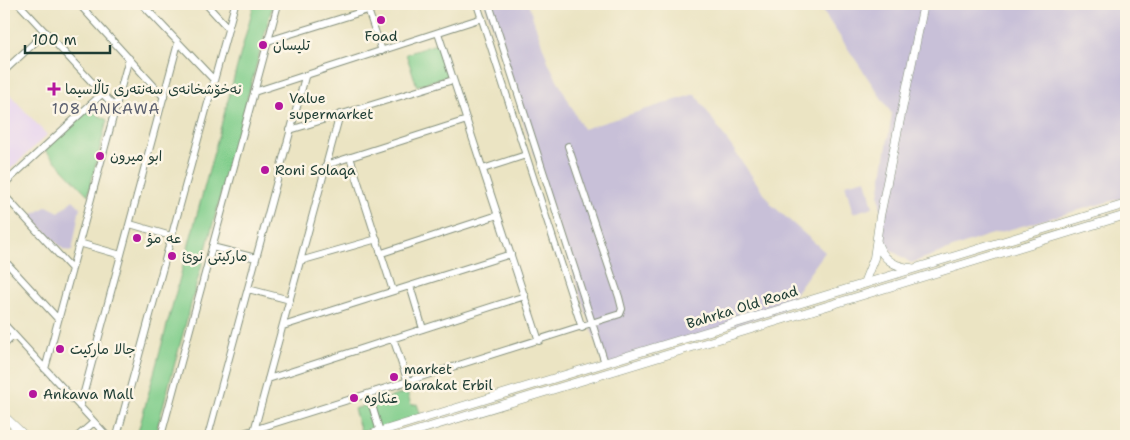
<svg xmlns="http://www.w3.org/2000/svg" width="1130" height="440" viewBox="0 0 1130 440" font-family="'Shantell Sans','Playpen Sans Arabic',sans-serif">
	<rect width="100%" height="100%" fill="#fcf5e5"/>
	<filter id="ink" filterUnits="userSpaceOnUse"><feTurbulence type="fractalNoise" baseFrequency=".02" numOctaves="2"/><feDisplacementMap in="SourceGraphic" scale="10" xChannelSelector="R" yChannelSelector="G"/><feConvolveMatrix kernelMatrix="1 2 1 2 8 2 1 2 1" color-interpolation-filters="sRGB"/></filter>
	<filter id="wash" filterUnits="userSpaceOnUse"><feTurbulence type="fractalNoise" baseFrequency=".0096" numOctaves="4" result="noise"/><feDisplacementMap in="SourceGraphic" scale="20" xChannelSelector="R" yChannelSelector="G"/><feGaussianBlur stdDeviation="1.12" result="paint"/><feColorMatrix in="noise" values="0 0 0 0 0 0 0 0 0 0 0 0 0 0 0 0 0 1.4 0 .05"/><feComposite in="paint" operator="in"/></filter>
	<g filter="url(#wash)">
		<rect width="100%" height="100%" fill="#ebe4c3"/>
		<!-- built -->
		<path fill="#e6d3f0" d="M 4,88 L 47,135 L 4,175 Z"/>
		<!-- industrial -->
		<path fill="#c8c0d8" d="M 485,4 L 528,4 L 549,64 L 583,129 L 695,94 L 772,205 L 825,252 L 783,310 L 604,367 Z
			M 818,4 L 1126,4 L 1126,197 L 986,236 L 911,263 L 885,246 L 879,195 L 892,114 Z
			M 866,179 L 873,207 L 853,213 L 845,184 Z
			M 73,200 L 80,207 L 72,251 L 64,250 L 30,216 L 47,206 L 59,212 Z"/>
		<!-- green -->
		<path fill="#81ce8c" stroke="#508660" d="M 254,4 L 273,4 L 155,436 L 137,436 Z
			M 439,43 L 450,75 L 417,86 L 406,54 Z
			M 88,109 L 107,120 L 88,195 L 45,150 Z
			M 407,392 L 411,405 L 417,404 L 421,416 L 362,435 L 354,409 Z"/>
	</g>
	<g filter="url(#ink)">
		<g fill="none" stroke-linecap="round" stroke-linejoin="round">
			<defs>
				<path id="minor" d="M 19,4 L 116,108
					M 79,4 L 164,97
					M 142,4 L 214,80
					M 206,4 L 228,28
					M 477,4 L 582,328
					M 489,4 L 605,363
					M 4,7 L 8,4
					M 368,10 L 382,51
					M 438,33 L 539,341
					M 268,41 L 387,4
					M 4,71 L 46,32
					M 254,92 L 482,18
					M 290,130 L 453,80
					M 350,157 L 393,291
					M 326,165 L 467,120
					M 483,169 L 526,155
					M 4,184 L 103,93
					M 4,195 L 72,269
					M 130,224 L 171,236
					M 79,243 L 121,255
					M 212,247 L 256,258
					M 382,253 L 498,215
					M 4,260 L 58,319
					M 300,261 L 377,239
					M 410,286 L 423,329
					M 248,289 L 290,300
					M 4,324 L 107,436
					M 283,326 L 511,254
					M 393,338 L 408,382
					M 4,345 L 14,335
					M 45,369 L 129,58
					M 268,379 L 525,296
					M 369,395 L 380,432
					M 80,407 L 178,43
					M 254,431 L 340,114
					M 78,436 L 94,422
					M 117,436 L 235,4
					M 161,436 L 278,4
					M 208,436 L 305,77
					M 234,436 L 620,314 L 622,309 L 619,297 L 568,146"/>
				<path id="tertiary" d="M 877,242 C 882,258 894,267 911,268
					M 864,283 L 874,258 L 880,216 L 924,4
					M 4,416 L 25,436
					M 4,431 L 9,436
					M 365,436 L 1126,204
					M 400,436 L 1126,215"/>
			</defs>
			<!-- minor casing -->
			<use href="#minor" stroke="#85907c" stroke-width="8"/>
			<!-- tertiary casing -->
			<use href="#tertiary" stroke="#85907c" stroke-width="9"/>
			<!-- minor -->
			<use href="#minor" stroke="#fff" stroke-width="6"/>
			<!-- tertiary -->
			<use href="#tertiary" stroke="#fff" stroke-width="8"/>
		</g>
	</g>
	<!-- markers -->
	<g fill="#b5179e" stroke="#fcf5e5" stroke-width="2">
		<circle cx="381" cy="20" r="5"/>
		<circle cx="263" cy="45" r="5"/>
		<path d="M51.5 81.5h5v5h5v5h-5v5h-5v-5h-5v-5h5z"/>
		<circle cx="279" cy="106" r="5"/>
		<circle cx="100" cy="156" r="5"/>
		<circle cx="265" cy="170" r="5"/>
		<circle cx="137" cy="238" r="5"/>
		<circle cx="172" cy="256" r="5"/>
		<circle cx="60" cy="349" r="5"/>
		<circle cx="394" cy="377" r="5"/>
		<circle cx="33" cy="394" r="5"/>
		<circle cx="354" cy="398" r="5"/>
	</g>
	<g text-anchor="middle" dominant-baseline="central" stroke-width="5" stroke-linejoin="round" paint-order="stroke">
		<!-- poi labels -->
		<g font-size="14" fill="#1f3d34" stroke="#fcf5e5" text-anchor="start">
			<text x="381" y="36" text-anchor="middle">Foad</text>
			<text x="273" y="45">تليسان</text>
			<text x="65" y="89">نەخۆشخانەی سەنتەری تاڵاسیما</text>
			<text x="289" y="98">Value<tspan x="289" dy="16">supermarket</tspan></text>
			<text x="110" y="156">ابو ميرون</text>
			<text x="275" y="170">Roni Solaqa</text>
			<text x="147" y="238">عه مؤ</text>
			<text x="182" y="256">مارکیتی نوئ</text>
			<text x="70" y="349">جالا ماركيت</text>
			<text x="404" y="369">market<tspan x="404" dy="16">barakat Erbil</tspan></text>
			<text x="43" y="394">Ankawa Mall</text>
			<text x="364" y="398">عنكاوه</text>
		</g>
		<!-- street labels -->
		<g font-size="14" fill="#1f3d34" stroke="#fcf5e5">
			<text transform="translate(742 307) rotate(-17)">Bahrka Old Road</text>
		</g>
		<!-- neighbourhood labels -->
		<g font-size="15" letter-spacing="1" fill="#5b6070" stroke="#fcf5e5">
			<text x="106" y="109">108 ANKAWA</text>
		</g>
	</g>
	<!-- margin -->
	<rect width="1130" height="440" fill="none" stroke="#fcf5e5" stroke-width="20"/>
	<!-- scale -->
	<path d="M25 45v8h85v-8" fill="none" stroke="#1f3d34" stroke-width="2.5"/>
	<text x="32" y="45" font-size="15" fill="#1f3d34" stroke="#fcf5e5" stroke-width="4" paint-order="stroke">100 m</text>
</svg>
